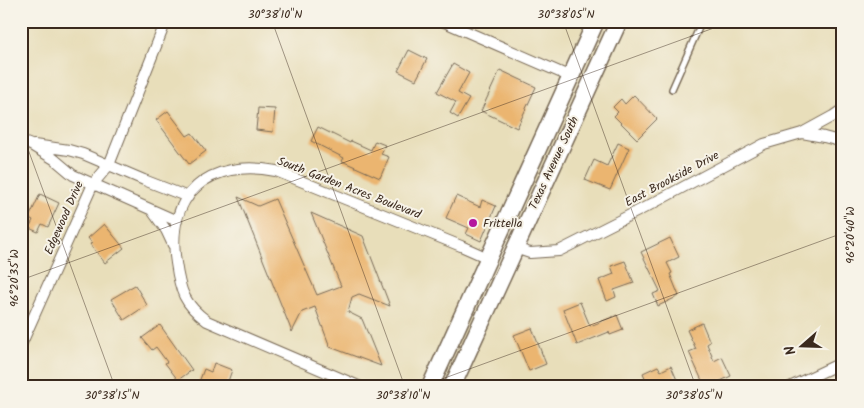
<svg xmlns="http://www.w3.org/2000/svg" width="864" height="408" viewBox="0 0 864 408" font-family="Kalam,sans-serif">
	<rect width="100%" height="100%" fill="#f7f3e8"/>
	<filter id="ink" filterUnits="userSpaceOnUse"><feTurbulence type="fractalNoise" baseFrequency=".02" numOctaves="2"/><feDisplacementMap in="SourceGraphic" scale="10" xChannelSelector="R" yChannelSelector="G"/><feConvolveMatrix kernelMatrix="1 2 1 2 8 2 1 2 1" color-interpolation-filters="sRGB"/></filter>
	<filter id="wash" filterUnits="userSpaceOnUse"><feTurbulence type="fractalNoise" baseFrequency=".0096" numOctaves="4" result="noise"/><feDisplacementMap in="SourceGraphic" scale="20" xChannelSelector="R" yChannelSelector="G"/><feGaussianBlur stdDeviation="1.12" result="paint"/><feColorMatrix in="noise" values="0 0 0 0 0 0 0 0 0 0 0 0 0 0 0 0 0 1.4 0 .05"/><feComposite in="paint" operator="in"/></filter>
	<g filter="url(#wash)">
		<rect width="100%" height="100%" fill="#e8deba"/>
		<g id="blocks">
			<!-- building -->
			<path fill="#ebb56f" d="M 409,50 L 427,59 L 416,80 L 398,71 Z
				M 453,64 L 469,73 L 458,93 L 469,99 L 458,118 L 450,113 L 456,102 L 437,92 Z
				M 500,70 L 536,87 L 517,128 L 481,111 Z
				M 634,95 L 657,119 L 637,139 L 614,116 L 618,112 L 613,107 L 621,99 L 625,104 Z
				M 258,108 L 275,109 L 273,132 L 256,130 Z
				M 168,111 L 187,136 L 192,133 L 206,151 L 189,164 L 156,120 Z
				M 318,127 L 350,143 L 351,141 L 371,150 L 375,141 L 385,145 L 381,154 L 389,157 L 380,178 L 342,161 L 344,158 L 311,141 Z
				M 618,143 L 629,148 L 610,190 L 585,180 L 594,160 L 607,166 Z
				M 40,194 L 59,203 L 48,227 L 42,224 L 38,232 L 29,228 L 33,220 L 29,218 Z
				M 456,196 L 480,207 L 482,200 L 496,206 L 481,241 L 466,234 L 469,228 L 446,218 Z
				M 238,197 L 258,206 L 275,199 L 317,295 L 341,286 L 311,213 L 363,236 L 390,306 L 359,294 L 352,297 L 348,312 L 362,319 L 381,366 L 330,347 L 315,307 L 302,312 L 292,332 Z
				M 104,224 L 124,248 L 105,263 L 90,244 L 92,243 L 88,238 Z
				M 670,238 L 679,257 L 667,263 L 672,273 L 670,274 L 679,296 L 658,306 L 653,294 L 660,291 L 641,252 Z
				M 625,261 L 634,283 L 614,290 L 616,297 L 607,301 L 599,280 L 614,274 L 611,266 Z
				M 135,285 L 147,305 L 124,320 L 111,299 Z
				M 580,302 L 590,326 L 617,315 L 623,330 L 610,335 L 609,332 L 577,345 L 563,309 Z
				M 702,323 L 710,342 L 707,344 L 714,361 L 722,357 L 731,376 L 708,387 L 705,387 L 689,352 L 696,349 L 687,330 Z
				M 160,325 L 192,370 L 178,380 L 165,363 L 167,362 L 156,347 L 152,350 L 142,338 Z
				M 532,328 L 546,364 L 529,371 L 514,335 Z
				M 214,363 L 232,370 L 226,387 L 213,387 L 199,382 L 204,369 L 211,372 Z
				M 658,366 L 661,371 L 671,366 L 680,387 L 649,387 L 643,373 Z"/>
		</g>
	</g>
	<g filter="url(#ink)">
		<use href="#blocks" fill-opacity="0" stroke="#786955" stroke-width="1"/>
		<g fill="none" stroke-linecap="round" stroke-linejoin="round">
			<defs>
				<path id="service" d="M 672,89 L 702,21"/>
				<path id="minor" d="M 442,21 L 571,77
					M 802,133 L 833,116 L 843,109
					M 21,141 L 31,145 L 54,159 L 73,175 L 177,221
					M 34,145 L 69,150 L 83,154 L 144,180 L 188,197
					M 153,212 L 166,230 L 173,245
					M 515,248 L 530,253 L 559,251 L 644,208 L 764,144 L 802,133 L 824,137 L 843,142
					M 21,345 L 93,184 L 109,165 L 166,21
					M 361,387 L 207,321 C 184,304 180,291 176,263 C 165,194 209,158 276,171 L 461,246 L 488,258
					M 790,387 L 843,362"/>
				<path id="primary" d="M 430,387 L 596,21
					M 452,387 L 619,21"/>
			</defs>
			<!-- service casing -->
			<use href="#service" stroke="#786955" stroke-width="8"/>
			<!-- minor casing -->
			<use href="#minor" stroke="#786955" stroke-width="12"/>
			<!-- primary casing -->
			<use href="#primary" stroke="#786955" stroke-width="19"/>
			<!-- service -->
			<use href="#service" stroke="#fff" stroke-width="5"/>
			<!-- minor -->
			<use href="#minor" stroke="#fff" stroke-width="10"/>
			<!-- primary -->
			<use href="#primary" stroke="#fff" stroke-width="16"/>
		</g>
	</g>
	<!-- ticks -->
	<path fill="none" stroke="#3b2a1e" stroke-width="1" stroke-opacity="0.45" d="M 272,21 L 405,387M 563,21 L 696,387M 21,29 L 42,21M 21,130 L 115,387M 21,280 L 733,21M 420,387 L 843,233"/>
	<!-- markers -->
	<circle fill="#b5179e" stroke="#f7f3e8" stroke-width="2" cx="473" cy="223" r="5"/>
	<g text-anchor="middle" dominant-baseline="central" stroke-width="4" stroke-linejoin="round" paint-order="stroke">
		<!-- street labels -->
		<g font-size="12" fill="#3b2a1e" stroke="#f7f3e8">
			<text transform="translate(554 163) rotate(-65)">Texas Avenue South</text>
			<text transform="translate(672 179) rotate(-28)">East Brookside Drive</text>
			<text transform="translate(349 188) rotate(21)">South Garden Acres Boulevard</text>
			<text transform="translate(64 218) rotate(-66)">Edgewood Drive</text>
		</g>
		<!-- poi labels -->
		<g font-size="12" fill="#3b2a1e" stroke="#f7f3e8" text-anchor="start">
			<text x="483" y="223">Frittella</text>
		</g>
	</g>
	<!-- margin -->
	<rect width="864" height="408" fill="none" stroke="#f7f3e8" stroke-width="55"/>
	<!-- north arrow -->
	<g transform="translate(802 346) rotate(250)" stroke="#f7f3e8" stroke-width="4" paint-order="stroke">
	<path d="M0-4L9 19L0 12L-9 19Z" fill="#3b2a1e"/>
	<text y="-8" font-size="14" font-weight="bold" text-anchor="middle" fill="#3b2a1e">N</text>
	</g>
	<rect x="28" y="28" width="808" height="352" fill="none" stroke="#3b2a1e" stroke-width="2"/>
	<g font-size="12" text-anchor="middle" fill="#3b2a1e">
		<text x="275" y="18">30°38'10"N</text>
		<text x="566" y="18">30°38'05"N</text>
		<text transform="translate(850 235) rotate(-90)" y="4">96°20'40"W</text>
		<text transform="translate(14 278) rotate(-90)" y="4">96°20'35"W</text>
		<text x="112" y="399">30°38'15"N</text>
		<text x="403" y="399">30°38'10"N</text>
		<text x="694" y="399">30°38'05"N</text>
	</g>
</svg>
